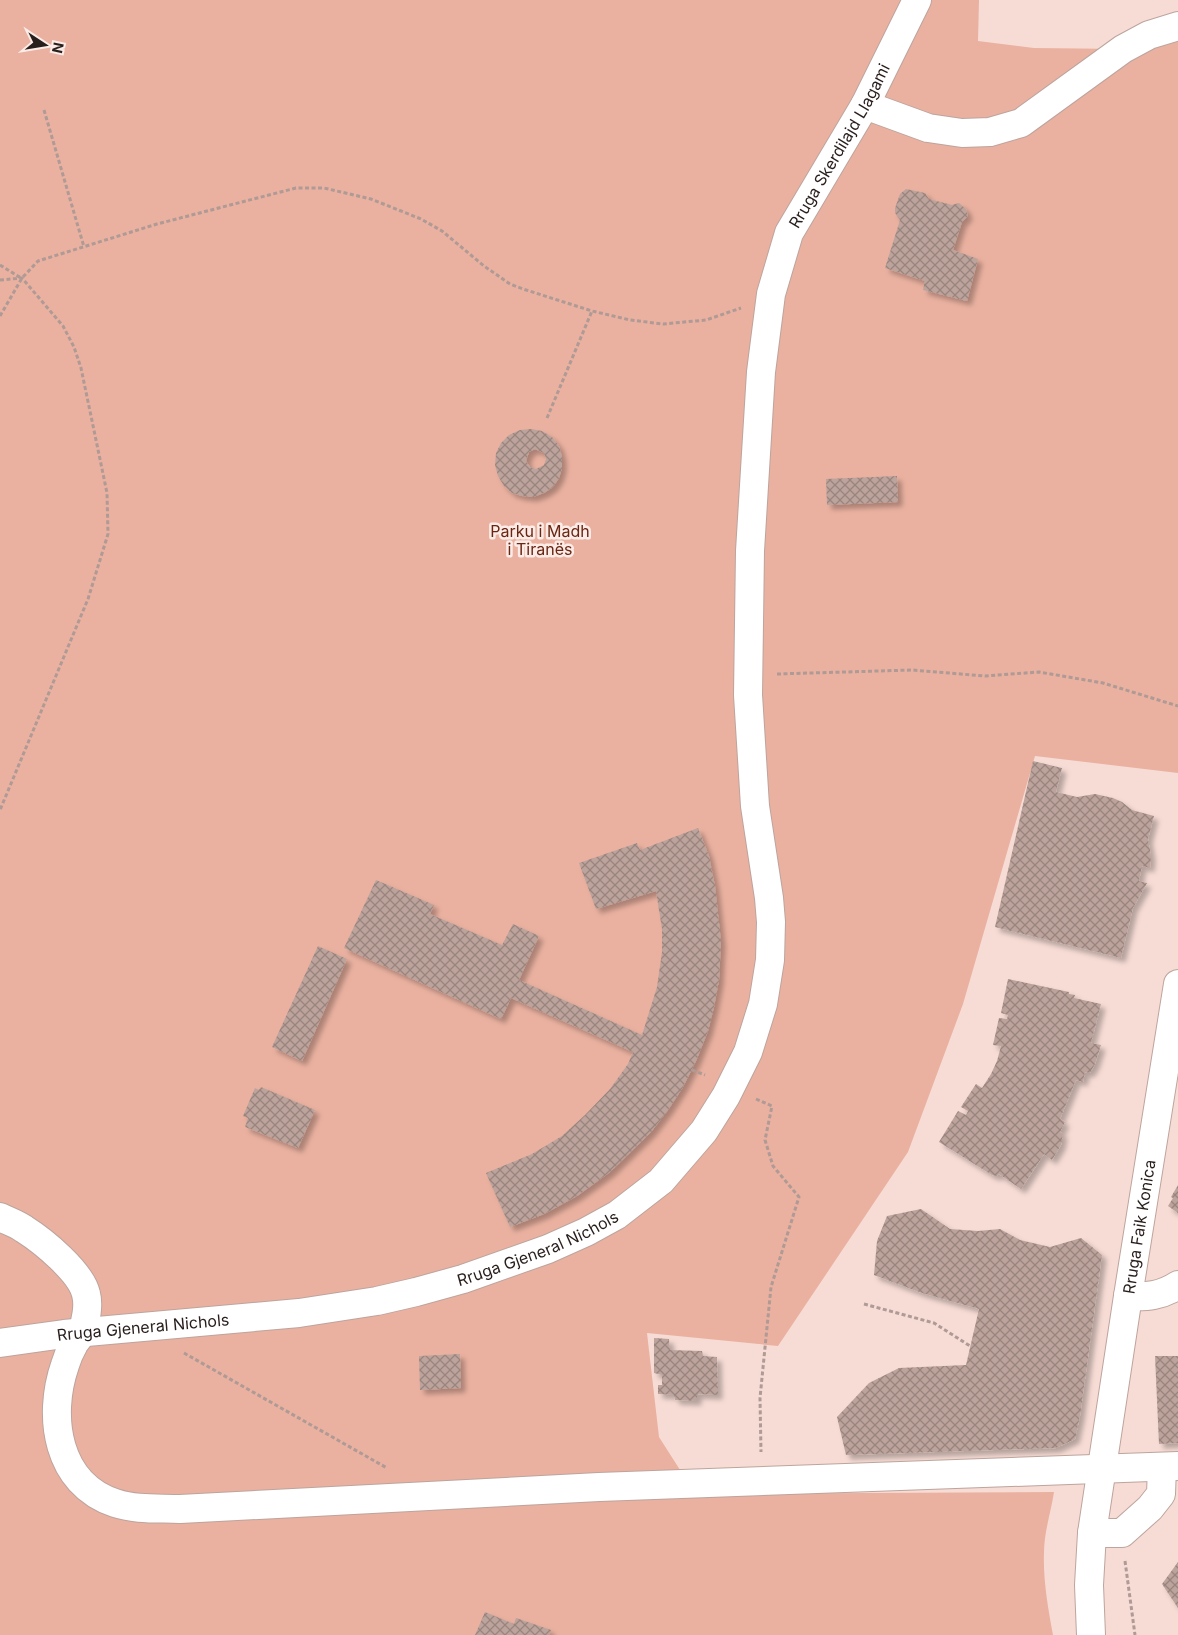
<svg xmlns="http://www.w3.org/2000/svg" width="1178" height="1635" viewBox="0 0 1178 1635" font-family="Inter,sans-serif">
	<defs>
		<pattern id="building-cross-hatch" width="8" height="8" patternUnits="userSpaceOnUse" patternTransform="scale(1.25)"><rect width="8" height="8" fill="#bca39c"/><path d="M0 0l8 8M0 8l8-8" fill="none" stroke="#99847e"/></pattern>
		<filter id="shadow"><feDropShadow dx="4.5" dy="4.5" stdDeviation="2.5" flood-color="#0004"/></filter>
	</defs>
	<rect width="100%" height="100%" fill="#f7dcd5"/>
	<!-- park -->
	<path fill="#eab1a0" d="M 0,0 L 979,0 L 978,41 L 1034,48 L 1123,49 L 1178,26 L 1178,773 L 1035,756 L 963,1004 L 908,1152 L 778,1346 L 647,1333 L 659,1437 L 682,1473 L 683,1494 L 1054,1492 C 1051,1512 1044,1532 1044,1553 C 1043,1580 1048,1608 1053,1635 L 0,1635 Z"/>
	<!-- building -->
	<path fill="url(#building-cross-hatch)" fill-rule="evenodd" filter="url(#shadow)" d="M 906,189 L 925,193 L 929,199 L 952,205 L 959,203 L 966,209 L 968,216 L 962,222 L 953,250 L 978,259 L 967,301 L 923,290 L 925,281 L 885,268 L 900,220 L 895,213 L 895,208 L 900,194 Z
		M 531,429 L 542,431 L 552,437 L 559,446 L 562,457 L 562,468 L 559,478 L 553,487 L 544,493 L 533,497 L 522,496 L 512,493 L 504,486 L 498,476 L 495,465 L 496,453 L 501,443 L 509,435 L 520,430 ZM 535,449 L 544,453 L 546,459 L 544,465 L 536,469 L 530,467 L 526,461 L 529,452 Z
		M 897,476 L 898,502 L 827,505 L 826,479 Z
		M 1033,761 L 1062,768 L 1056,792 L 1077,797 L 1095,794 L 1113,798 L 1122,802 L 1132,810 L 1154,816 L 1148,839 L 1151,856 L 1150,868 L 1142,866 L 1139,881 L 1147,883 L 1133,908 L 1121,958 L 995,927 Z
		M 698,828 L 709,856 L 715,886 L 721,942 L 719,980 L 714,1007 L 708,1031 L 696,1061 L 683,1087 L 668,1110 L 651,1132 L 610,1172 L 577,1196 L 544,1214 L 510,1227 L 486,1173 L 532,1154 L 562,1136 L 585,1115 L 610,1089 L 628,1064 L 633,1052 L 511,998 L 501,1019 L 344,948 L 376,880 L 434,905 L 430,914 L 502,945 L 513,924 L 539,936 L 519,980 L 642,1035 L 657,987 L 662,952 L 662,929 L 656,891 L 596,909 L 579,863 L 637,843 L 640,850 Z
		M 318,946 L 347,959 L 302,1061 L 272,1047 Z
		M 1008,979 L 1069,992 L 1069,994 L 1075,995 L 1074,998 L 1101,1004 L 1091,1043 L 1101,1045 L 1095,1064 L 1090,1073 L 1085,1072 L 1083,1082 L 1076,1080 L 1060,1119 L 1065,1122 L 1060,1132 L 1063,1134 L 1061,1145 L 1052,1160 L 1044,1154 L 1021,1189 L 999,1174 L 997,1176 L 992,1175 L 939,1142 L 958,1111 L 966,1115 L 968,1111 L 961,1107 L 976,1084 L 982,1088 L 991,1074 L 997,1061 L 1001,1046 L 993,1045 L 999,1018 L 1007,1019 L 1008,1015 L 1001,1013 Z
		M 261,1087 L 315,1110 L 298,1148 L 245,1127 L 248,1118 L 243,1116 L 255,1088 L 259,1090 Z
		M 1178,1185 L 1178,1213 L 1168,1206 L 1173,1198 L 1171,1197 Z
		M 921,1209 L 950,1229 L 978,1231 L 1000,1229 L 1020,1240 L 1050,1247 L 1081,1238 L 1102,1255 L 1080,1416 L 1075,1439 L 1056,1448 L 846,1455 L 837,1417 L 869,1383 L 899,1368 L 966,1365 L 979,1309 L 922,1293 L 874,1275 L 877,1241 L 887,1216 Z
		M 654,1338 L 669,1339 L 670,1350 L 702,1351 L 703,1356 L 717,1357 L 718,1395 L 697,1394 L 697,1401 L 675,1400 L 674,1395 L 658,1394 L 658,1385 L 662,1385 L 662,1375 L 654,1373 Z
		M 460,1354 L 461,1388 L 420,1390 L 419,1356 Z
		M 1155,1356 L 1178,1356 L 1178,1443 L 1159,1444 Z
		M 1178,1562 L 1178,1608 L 1162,1584 Z
		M 485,1612 L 514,1624 L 516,1618 L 551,1630 L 549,1635 L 475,1635 Z"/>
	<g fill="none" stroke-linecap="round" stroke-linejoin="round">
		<defs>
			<g id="minor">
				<path d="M 865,105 L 928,128 L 962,133 L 990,132 L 1021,123 L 1123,49 L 1149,35 L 1178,26"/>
				<path d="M 0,1217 C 8,1221 17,1224 24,1229 C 43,1241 81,1272 86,1294 C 89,1305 86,1321 82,1332 C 81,1336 76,1340 74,1344 C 70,1351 67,1358 65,1365 C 47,1417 57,1484 115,1503 C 136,1510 159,1508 180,1509 L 599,1487 L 1178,1466"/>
				<path d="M 1128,1296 C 1147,1297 1161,1296 1178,1285"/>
				<path id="s1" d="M 0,1343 L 64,1334 L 299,1313 L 377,1301 L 416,1292 L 463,1279 L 548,1249 L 586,1232 L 617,1215 L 661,1181 L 704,1131 L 726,1096 L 748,1052 L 763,1004 L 770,960 L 771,922 L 769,898 L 755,806 L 748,695 L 750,551 L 761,372 L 771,294 L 789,233 L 865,105 L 917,0"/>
				<path d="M 1092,1533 L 1122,1533 L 1150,1508 L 1161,1494 L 1162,1467"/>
				<path id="s2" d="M 1091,1635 L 1089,1585 L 1092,1533 L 1128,1296 L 1178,984"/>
			</g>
		</defs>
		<!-- minor casing -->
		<use href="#minor" stroke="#bda49d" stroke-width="30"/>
		<!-- path -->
		<path stroke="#af9a95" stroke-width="3" stroke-dasharray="4 2.5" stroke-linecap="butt" d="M 44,110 L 84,247
			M 0,265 L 21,278
			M 0,280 L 22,278 L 63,326 L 74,347 L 81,368 L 101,464 L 107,493 L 108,534 L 88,599 L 0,810
			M 0,316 L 22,278 L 38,261 L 157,224 L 296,188 L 324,188 L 371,199 L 421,219 L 442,231 L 484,266 L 510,284 L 523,289 L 592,311 L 630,320 L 663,324 L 706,320 L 741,308
			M 547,418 L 592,311
			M 777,674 L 912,670 L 985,676 L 1039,672 L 1103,683 L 1178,706
			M 692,1070 L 705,1075
			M 756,1099 L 772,1106 L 765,1140 L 773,1166 L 799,1197 L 771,1287 L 760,1398 L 761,1452
			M 864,1304 L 934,1323 L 970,1346
			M 184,1353 L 387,1468
			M 1125,1561 L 1135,1635"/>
		<!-- minor -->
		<use href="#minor" stroke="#fff" stroke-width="28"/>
	</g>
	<g text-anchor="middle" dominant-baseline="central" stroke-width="5" stroke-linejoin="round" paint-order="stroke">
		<!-- street labels -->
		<g font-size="16" fill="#281e1c" stroke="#fcece7">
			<text stroke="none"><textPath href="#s1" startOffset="1775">Rruga Skerdilajd Llagami</textPath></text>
			<text stroke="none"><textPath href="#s2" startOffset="412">Rruga Faik Konica</textPath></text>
			<text stroke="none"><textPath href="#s1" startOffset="549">Rruga Gjeneral Nichols</textPath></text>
			<text stroke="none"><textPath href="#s1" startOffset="144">Rruga Gjeneral Nichols</textPath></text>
		</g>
		<!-- park labels -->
		<g font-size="16" fill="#6a2613" stroke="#fcece7">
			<text x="540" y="531">Parku i Madh<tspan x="540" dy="18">i Tiranës</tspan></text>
		</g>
	</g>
	<!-- north arrow -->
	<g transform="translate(45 45) rotate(102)" stroke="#fcece7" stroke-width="4" paint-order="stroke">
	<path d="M0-4L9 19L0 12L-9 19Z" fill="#281e1c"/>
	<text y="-8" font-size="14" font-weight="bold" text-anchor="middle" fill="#281e1c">N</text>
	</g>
</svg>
